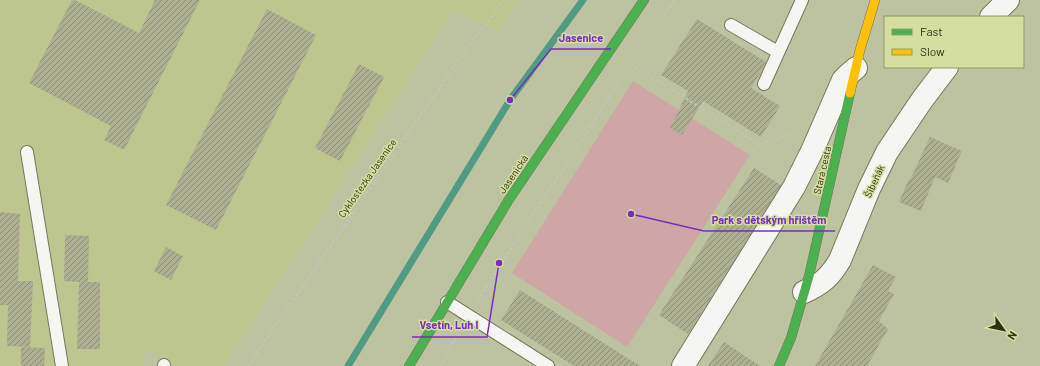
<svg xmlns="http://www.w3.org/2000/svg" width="1040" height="366" viewBox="0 0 1040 366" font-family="Barlow,sans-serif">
	<defs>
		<pattern id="building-hatch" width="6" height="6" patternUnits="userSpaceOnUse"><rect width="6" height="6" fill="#aeae92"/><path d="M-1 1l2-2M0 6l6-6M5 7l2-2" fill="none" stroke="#8e8e76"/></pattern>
	</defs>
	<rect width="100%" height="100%" fill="#bdc3a1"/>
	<!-- built -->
	<path fill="#bdc68f" d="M 0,0 L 518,0 L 498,31 L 453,11 L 224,366 L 177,366 L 145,349 L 144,366 L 0,366 Z"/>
	<!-- green -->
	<path fill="#cea6a6" d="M 633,81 L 750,155 L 627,347 L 512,273 Z"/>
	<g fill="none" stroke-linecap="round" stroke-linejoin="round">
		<!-- stream -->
		<path stroke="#519b83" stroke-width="7" d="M 348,366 L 510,100 L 583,0"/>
	</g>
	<!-- building -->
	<path fill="url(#building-hatch)" d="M 72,0 L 75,0 L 139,33 L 155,0 L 200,0 L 124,150 L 104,140 L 111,126 L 29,83 Z
		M 267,9 L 316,35 L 216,230 L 166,205 Z
		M 697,19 L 766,62 L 761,72 L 751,88 L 780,106 L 761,137 L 703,101 L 682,135 L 670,128 L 688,91 L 661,75 Z
		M 359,64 L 384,77 L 340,161 L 315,148 Z
		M 930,137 L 962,151 L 948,183 L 935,177 L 921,211 L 899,202 L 909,179 L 910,180 Z
		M 754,168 L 781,185 L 688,334 L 659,315 Z
		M 0,212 L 20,214 L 18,281 L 33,281 L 30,347 L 7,346 L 8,305 L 0,305 Z
		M 65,235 L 89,236 L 88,282 L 100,282 L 100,349 L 77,349 L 79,282 L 64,281 Z
		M 166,247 L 183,256 L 171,280 L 154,271 Z
		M 873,265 L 896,277 L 888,291 L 894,294 L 879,321 L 888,329 L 867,366 L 815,366 Z
		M 520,290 L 640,366 L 574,366 L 501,320 Z
		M 724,342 L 760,366 L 708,366 Z
		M 21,347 L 45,348 L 44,366 L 21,366 Z"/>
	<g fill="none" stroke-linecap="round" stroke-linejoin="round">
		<defs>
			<path id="lane" d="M 731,25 L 778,52
				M 764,84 L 802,0
				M 27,152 L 62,366
				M 447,302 L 548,366
				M 164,366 L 164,365"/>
			<path id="street" d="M 991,17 L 1008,0
				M 804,292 C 822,284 830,277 840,260 L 869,189 L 887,152 L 922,100 L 947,67
				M 683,366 L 794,187 L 813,149 L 843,80 L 849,74 L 856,68"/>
			<path id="fast" d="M 409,366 L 508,201 L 644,0
				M 779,366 L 791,338 L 809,276 L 850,93"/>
			<path id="slow" d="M 850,93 L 860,50 L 875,0"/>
		</defs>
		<!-- lane casing -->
		<use href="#lane" stroke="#74785c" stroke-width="14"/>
		<!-- street casing -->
		<use href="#street" stroke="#74785c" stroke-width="24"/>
		<!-- fast casing -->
		<use href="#fast" stroke="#74785c" stroke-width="10"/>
		<!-- slow casing -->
		<use href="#slow" stroke="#74785c" stroke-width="10"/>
		<!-- path -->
		<path stroke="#c3c5ba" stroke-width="2.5" stroke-dasharray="2 3" stroke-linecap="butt" d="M 664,15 L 675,0
			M 631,64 L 760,145 L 793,133
			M 478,300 L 619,82
			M 248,366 L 460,58 L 469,45 L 488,23 L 502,0
			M 440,366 L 459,332"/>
		<!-- lane -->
		<use href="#lane" stroke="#f5f6f1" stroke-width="12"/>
		<!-- street -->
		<use href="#street" stroke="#f5f6f1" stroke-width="22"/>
		<!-- fast -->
		<use href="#fast" stroke="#4caf50" stroke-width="9"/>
		<!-- slow -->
		<use href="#slow" stroke="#ffc107" stroke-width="9"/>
	</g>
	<g text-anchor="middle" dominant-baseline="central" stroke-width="3" stroke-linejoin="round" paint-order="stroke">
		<!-- street labels -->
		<g font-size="10" fill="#2d3117" stroke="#d4df9f">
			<text transform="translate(822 170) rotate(-77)">Stará cesta</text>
			<text transform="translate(513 174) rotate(-56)">Jasenická</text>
			<text transform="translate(367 178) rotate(-55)">Cyklostezka Jasenice</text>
			<text transform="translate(874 181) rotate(-66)">Šibeňák</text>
		</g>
	</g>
	<!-- callouts -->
	<path fill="none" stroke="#7b2cbf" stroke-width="1.5" d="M510 100L551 49H611M631 214L704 231H835M499 263L487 337H412"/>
	<g fill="#7b2cbf" stroke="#d4df9f" stroke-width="1.5">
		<circle cx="510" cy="100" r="4"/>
		<circle cx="631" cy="214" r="4"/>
		<circle cx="499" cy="263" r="4"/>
	</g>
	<g font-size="11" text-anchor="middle" font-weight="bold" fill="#7b2cbf" stroke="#d4df9f" stroke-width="3" stroke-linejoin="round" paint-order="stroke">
		<text x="581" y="42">Jasenice</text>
		<text x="769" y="224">Park s dětským hřištěm</text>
		<text x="449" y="329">Vsetín, Luh I</text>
	</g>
	<!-- legend -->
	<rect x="884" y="16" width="140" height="52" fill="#d4df9f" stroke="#919969"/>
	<rect x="892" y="29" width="20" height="6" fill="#4caf50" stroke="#919969"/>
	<text x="920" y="36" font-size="12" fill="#2d3117">Fast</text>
	<rect x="892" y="49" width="20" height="6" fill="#ffc107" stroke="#919969"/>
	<text x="920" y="56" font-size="12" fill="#2d3117">Slow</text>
	<!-- north arrow -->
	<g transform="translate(1004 330) rotate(123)" stroke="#d4df9f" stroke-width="3" paint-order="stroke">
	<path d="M0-3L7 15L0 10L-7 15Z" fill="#2d3117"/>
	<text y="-6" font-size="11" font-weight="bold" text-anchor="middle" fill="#2d3117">N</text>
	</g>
</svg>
